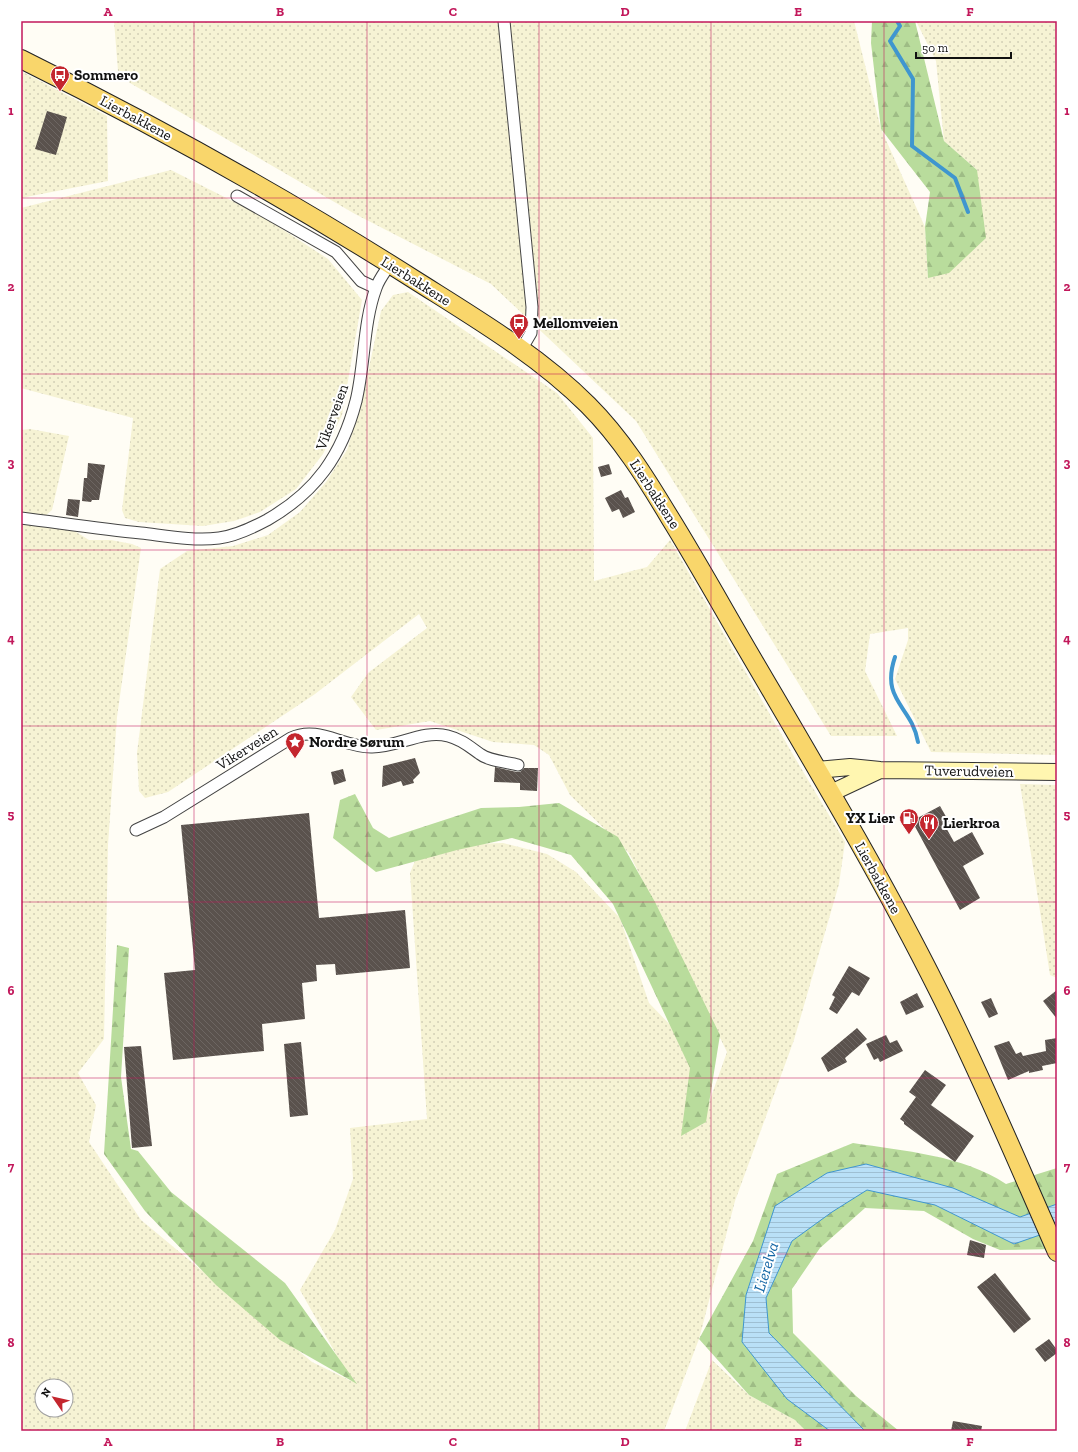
<svg xmlns="http://www.w3.org/2000/svg" width="1078" height="1452" viewBox="0 0 1078 1452" font-family="'Zilla Slab',serif">
	<defs>
		<pattern id="farmland-dots" width="8" height="8" patternUnits="userSpaceOnUse"><rect width="8" height="8" fill="#f6f3d4"/><path d="M2 2h.1M6 6h.1" fill="none" stroke="#d2cfb5" stroke-width="1.8" stroke-linecap="round"/></pattern>
		<pattern id="forest-firs" width="22" height="20" patternUnits="userSpaceOnUse"><rect width="22" height="20" fill="#b9dc9c"/><path d="M5 1l3.5 6h-7zM16 11l3.5 6h-7z" fill="#9ebc85"/></pattern>
		<pattern id="water-rules" width="6" height="5" patternUnits="userSpaceOnUse"><rect width="6" height="5" fill="#b9e0f7"/><path d="M0 2.5h6" fill="none" stroke="#9ebfd3"/></pattern>
		<pattern id="building-back-hatch" width="6" height="6" patternUnits="userSpaceOnUse"><rect width="6" height="6" fill="#5a524d"/><path d="M-1 5l2 2M0 0l6 6M5-1l2 2" fill="none" stroke="#6d6662"/></pattern>
	</defs>
	<rect width="100%" height="100%" fill="#fffdf5"/>
	<!-- farmland -->
	<path fill="url(#farmland-dots)" fill-rule="evenodd" d="M 114,21 L 854,21 L 881,129 L 925,227 L 928,278 L 977,170 L 944,141 L 936,61 L 916,21 L 1057,21 L 1057,755 L 931,752 L 895,679 L 908,640 L 908,628 L 870,634 L 865,671 L 897,736 L 831,736 L 636,421 L 491,284 L 355,214 L 130,83 L 118,71 Z
		M 21,71 L 107,116 L 108,181 L 21,198 Z
		M 171,170 L 262,216 L 328,259 L 362,300 L 342,415 L 323,454 L 296,489 L 260,512 L 234,521 L 203,526 L 139,522 L 125,518 L 122,510 L 133,418 L 21,388 L 21,208 Z
		M 408,292 L 557,393 L 593,438 L 594,581 L 647,567 L 670,540 L 792,753 L 845,842 L 839,884 L 794,1040 L 735,1201 L 699,1339 L 664,1431 L 21,1431 L 21,524 L 73,530 L 89,540 L 111,540 L 132,544 L 141,548 L 117,717 L 108,845 L 104,1039 L 78,1073 L 96,1105 L 89,1142 L 141,1220 L 312,1362 L 351,1381 L 300,1290 L 335,1230 L 353,1179 L 350,1128 L 427,1119 L 410,873 L 415,861 L 451,845 L 503,843 L 547,854 L 576,872 L 620,918 L 649,1003 L 676,1031 L 694,1060 L 691,1128 L 701,1125 L 727,1052 L 629,853 L 570,795 L 549,755 L 534,745 L 493,742 L 430,721 L 376,730 L 351,697 L 368,673 L 427,628 L 419,614 L 315,694 L 168,792 L 145,798 L 139,791 L 137,753 L 160,569 L 187,551 L 233,546 L 268,535 L 300,512 L 326,482 L 347,450 L 362,401 L 381,311 L 393,295 ZM 42,1386 L 66,1386 L 66,1410 L 42,1410 Z
		M 30,429 L 69,436 L 52,510 L 45,516 L 21,513 L 21,430 Z
		M 1020,784 L 1057,785 L 1057,978 L 1050,975 Z
		M 712,1360 L 749,1395 L 795,1420 L 806,1431 L 685,1431 Z"/>
	<!-- forest -->
	<path fill="url(#forest-firs)" d="M 872,21 L 915,21 L 944,141 L 977,170 L 986,238 L 949,273 L 928,278 L 925,227 L 930,192 L 881,129 L 871,43 Z
		M 355,794 L 373,828 L 389,838 L 481,808 L 519,807 L 559,803 L 618,837 L 655,902 L 720,1035 L 706,1122 L 681,1136 L 690,1068 L 613,904 L 571,855 L 512,838 L 457,850 L 376,872 L 333,838 L 340,800 Z
		M 117,945 L 129,948 L 121,1077 L 131,1149 L 138,1151 L 171,1192 L 285,1283 L 357,1384 L 280,1340 L 216,1285 L 145,1211 L 104,1154 Z
		M 853,1143 C 903,1151 963,1155 1006,1184 L 1057,1168 L 1057,1249 L 1000,1250 L 973,1239 L 924,1211 L 865,1208 L 820,1248 L 792,1289 L 793,1333 L 856,1396 L 899,1431 L 806,1431 L 795,1420 L 749,1395 L 699,1339 L 753,1241 L 777,1174 Z"/>
	<!-- water -->
	<path fill="url(#water-rules)" stroke="#3f96cf" d="M 866,1164 L 953,1188 L 1020,1217 L 1057,1204 L 1057,1229 L 1014,1244 L 935,1205 L 867,1190 L 832,1212 L 792,1241 L 766,1298 L 769,1333 L 865,1431 L 830,1431 L 787,1399 L 742,1342 L 746,1295 L 775,1206 L 827,1173 Z"/>
	<g fill="none" stroke-linecap="round" stroke-linejoin="round">
		<!-- stream -->
		<path stroke="#3f96cf" stroke-width="4" d="M 897,21 L 900,26 L 890,41 L 913,79 L 912,146 L 955,178 L 968,212
			M 895,657 C 880,701 912,706 918,742"/>
	</g>
	<!-- building -->
	<path fill="url(#building-back-hatch)" d="M 47,111 L 67,117 L 56,155 L 35,149 Z
		M 88,463 L 105,465 L 99,500 L 92,500 L 91,502 L 82,501 L 84,478 L 87,478 Z
		M 609,464 L 612,474 L 601,477 L 598,467 Z
		M 621,490 L 625,498 L 628,497 L 635,512 L 623,518 L 619,509 L 612,512 L 605,498 Z
		M 68,499 L 80,500 L 78,517 L 66,515 Z
		M 415,758 L 420,773 L 413,780 L 414,783 L 403,786 L 401,781 L 382,787 L 383,766 Z
		M 495,767 L 517,772 L 520,772 L 524,768 L 538,768 L 537,791 L 520,790 L 520,783 L 494,782 Z
		M 343,769 L 346,781 L 334,785 L 331,772 Z
		M 940,806 L 949,822 L 944,824 L 954,842 L 972,832 L 984,854 L 963,866 L 980,898 L 960,910 L 912,821 Z
		M 309,813 L 319,918 L 405,910 L 410,968 L 336,975 L 335,964 L 316,965 L 317,981 L 302,983 L 305,1019 L 262,1024 L 264,1051 L 173,1060 L 164,973 L 195,970 L 181,825 Z
		M 849,966 L 870,978 L 859,996 L 852,992 L 837,1014 L 829,1009 L 835,997 L 832,995 Z
		M 1057,990 L 1057,1019 L 1043,1001 Z
		M 917,993 L 924,1007 L 906,1015 L 900,1002 Z
		M 991,998 L 998,1014 L 989,1018 L 981,1002 Z
		M 857,1028 L 867,1039 L 845,1058 L 847,1062 L 828,1072 L 821,1058 Z
		M 886,1035 L 890,1043 L 897,1040 L 903,1051 L 880,1062 L 878,1058 L 874,1060 L 866,1044 Z
		M 1057,1038 L 1057,1063 L 1042,1066 L 1043,1070 L 1029,1073 L 1029,1071 L 1008,1080 L 994,1046 L 1009,1041 L 1016,1054 L 1021,1052 L 1023,1056 L 1046,1051 L 1045,1040 Z
		M 301,1042 L 308,1115 L 290,1117 L 284,1044 Z
		M 141,1046 L 152,1146 L 132,1148 L 124,1047 Z
		M 925,1070 L 946,1085 L 931,1105 L 974,1136 L 955,1162 L 904,1124 L 904,1122 L 900,1119 L 916,1097 L 909,1092 Z
		M 970,1240 L 986,1245 L 984,1258 L 967,1255 Z
		M 995,1273 L 1031,1319 L 1014,1333 L 977,1287 Z
		M 1049,1339 L 1057,1350 L 1057,1353 L 1045,1362 L 1035,1349 Z
		M 953,1421 L 982,1426 L 981,1431 L 951,1431 Z"/>
	<g fill="none" stroke-linecap="round" stroke-linejoin="round">
		<defs>
			<path id="street" d="M 504,21 L 532,307 L 531,333 L 521,350
				M 237,196 L 336,252 L 361,281 L 376,288
				M 21,518 C 61,523 101,529 141,533 C 167,536 193,541 219,538 C 235,536 252,528 267,520 C 316,492 342,455 356,401 C 365,364 363,323 376,288 C 379,279 385,272 390,264
				M 136,830 L 164,817 L 291,738 C 318,725 342,747 371,747 C 396,748 423,729 448,736 C 461,739 470,747 480,754 C 489,761 507,762 518,765"/>
			<path id="secondary" d="M 817,770 L 850,767 L 880,770 L 1057,772
				M 831,793 L 880,770"/>
			<path id="primary" d="M 21,59 C 156,126 288,199 415,280 C 475,318 538,355 588,405 C 621,438 646,478 670,518 C 696,560 720,603 745,646 C 811,759 879,872 938,990 C 981,1075 1018,1164 1057,1252"/>
		</defs>
		<!-- street casing -->
		<use href="#street" stroke="#444" stroke-width="13"/>
		<!-- secondary casing -->
		<use href="#secondary" stroke="#333" stroke-width="18"/>
		<!-- primary casing -->
		<use href="#primary" stroke="#222" stroke-width="20"/>
		<!-- street -->
		<use href="#street" stroke="#fff" stroke-width="11"/>
		<!-- secondary -->
		<use href="#secondary" stroke="#fff6b0" stroke-width="16"/>
		<!-- primary -->
		<use href="#primary" stroke="#f9d66b" stroke-width="18"/>
	</g>
	<!-- grid -->
	<path fill="none" stroke="#c2185b" stroke-width="1" stroke-opacity="0.55" d="M 194,21 L 194,1431M 367,21 L 367,1431M 539,21 L 539,1431M 711,21 L 711,1431M 884,21 L 884,1431M 21,198 L 1057,198M 21,374 L 1057,374M 21,550 L 1057,550M 21,726 L 1057,726M 21,902 L 1057,902M 21,1078 L 1057,1078M 21,1254 L 1057,1254"/>
	<!-- icons -->
	<defs>
		<symbol id="bus-pin" viewBox="-11 -11 22 30"><path d="M0 17L-7.5 6A9.5 9.5 0 1 1 7.5 6Z" fill="#c4262e" stroke="#fff"/><path d="M-5-6H5V4H4V6H2V4H-2V6H-4V4H-5ZM-3.5-4V0h7V-4ZM-3.5 1.2v1.5H-2V1.2ZM2 1.2v1.5H3.5V1.2Z" fill="#fff"/></symbol>
		<symbol id="sight-pin" viewBox="-11 -11 22 30"><path d="M0 17L-7.5 6A9.5 9.5 0 1 1 7.5 6Z" fill="#c4262e" stroke="#fff"/><path d="M0-6L1.8-2.2L6-1.7L2.9 1.2L3.7 5.4L0 3.3L-3.7 5.4L-2.9 1.2L-6-1.7L-1.8-2.2Z" fill="#fff"/></symbol>
		<symbol id="fuel-pin" viewBox="-11 -11 22 30"><path d="M0 17L-7.5 6A9.5 9.5 0 1 1 7.5 6Z" fill="#c4262e" stroke="#fff"/><path d="M-5.5-6h7V0h2V4h1.3V-2.5L3-4.5l.8-.8L6-3V5H2.5V1h-1V6h-7ZM-4.2-4.7v3.2H.2V-4.7Z" fill="#fff"/></symbol>
		<symbol id="restaurant-pin" viewBox="-11 -11 22 30"><path d="M0 17L-7.5 6A9.5 9.5 0 1 1 7.5 6Z" fill="#c4262e" stroke="#fff"/><path d="M-5-6h1v4h1v-4h1v4h1v-4h1v5L-1.5 .5V6h-2V.5L-5-1ZM5-6V6H3V1.5H1.5Q1.5-4 5-6Z" fill="#fff"/></symbol>
	</defs>
	<g fill-rule="evenodd">
		<use href="#bus-pin" x="49" y="64" width="22" height="30"/>
		<use href="#bus-pin" x="508" y="312" width="22" height="30"/>
		<use href="#sight-pin" x="284" y="731" width="22" height="30"/>
		<use href="#fuel-pin" x="898" y="807" width="22" height="30"/>
		<use href="#restaurant-pin" x="918" y="812" width="22" height="30"/>
	</g>
	<g text-anchor="middle" dominant-baseline="central" stroke-width="4" stroke-linejoin="round" paint-order="stroke">
		<!-- poi labels -->
		<g font-size="15" font-weight="bold" fill="#111" stroke="#fff" text-anchor="start">
			<text x="74" y="75">Sommero</text>
			<text x="533" y="323">Mellomveien</text>
			<text x="309" y="742">Nordre Sørum</text>
			<text x="895" y="818" text-anchor="end">YX Lier</text>
			<text x="943" y="823">Lierkroa</text>
		</g>
		<!-- street labels -->
		<g font-size="15" fill="#111" stroke="#fff">
			<text transform="translate(136 118) rotate(28)">Lierbakkene</text>
			<text transform="translate(416 281) rotate(32)">Lierbakkene</text>
			<text transform="translate(332 417) rotate(-70)">Vikerveien</text>
			<text transform="translate(655 494) rotate(57)">Lierbakkene</text>
			<text transform="translate(247 748) rotate(-32)">Vikerveien</text>
			<text transform="translate(969 771) rotate(1)">Tuverudveien</text>
			<text transform="translate(878 878) rotate(61)">Lierbakkene</text>
		</g>
		<!-- water labels -->
		<g font-size="16" font-style="italic" fill="#1768a6" stroke="#fff">
			<text transform="translate(766 1267) rotate(-73)">Lierelva</text>
		</g>
	</g>
	<!-- border -->
	<rect width="1078" height="1452" fill="none" stroke="#ffffff" stroke-width="44"/>
	<!-- north arrow -->
	<g transform="translate(54 1398) rotate(304)"><circle r="19" fill="#ffffff" stroke="#a0a0a0"/>
	<path d="M0-3L7 15L0 10L-7 15Z" fill="#c4262e"/>
	<text y="-6" font-size="11" font-weight="bold" text-anchor="middle" fill="#111111">N</text>
	</g>
	<!-- scale -->
	<path d="M916 52v6h95v-6" fill="none" stroke="#111111" stroke-width="2"/>
	<text x="922" y="52" font-size="12" fill="#111111" stroke="#ffffff" stroke-width="3" paint-order="stroke">50 m</text>
	<rect x="22" y="22" width="1034" height="1408" fill="none" stroke="#c2185b" stroke-width="1.5"/>
	<g font-size="13" text-anchor="middle" font-weight="bold" fill="#c2185b">
		<text x="108" y="16">A</text>
		<text x="280" y="16">B</text>
		<text x="453" y="16">C</text>
		<text x="625" y="16">D</text>
		<text x="798" y="16">E</text>
		<text x="970" y="16">F</text>
		<text x="11" y="115">1</text>
		<text x="1067" y="115">1</text>
		<text x="11" y="291">2</text>
		<text x="1067" y="291">2</text>
		<text x="11" y="467">3</text>
		<text x="1067" y="467">3</text>
		<text x="11" y="643">4</text>
		<text x="1067" y="643">4</text>
		<text x="11" y="819">5</text>
		<text x="1067" y="819">5</text>
		<text x="11" y="995">6</text>
		<text x="1067" y="995">6</text>
		<text x="11" y="1171">7</text>
		<text x="1067" y="1171">7</text>
		<text x="11" y="1347">8</text>
		<text x="1067" y="1347">8</text>
		<text x="108" y="1446">A</text>
		<text x="280" y="1446">B</text>
		<text x="453" y="1446">C</text>
		<text x="625" y="1446">D</text>
		<text x="798" y="1446">E</text>
		<text x="970" y="1446">F</text>
	</g>
</svg>
